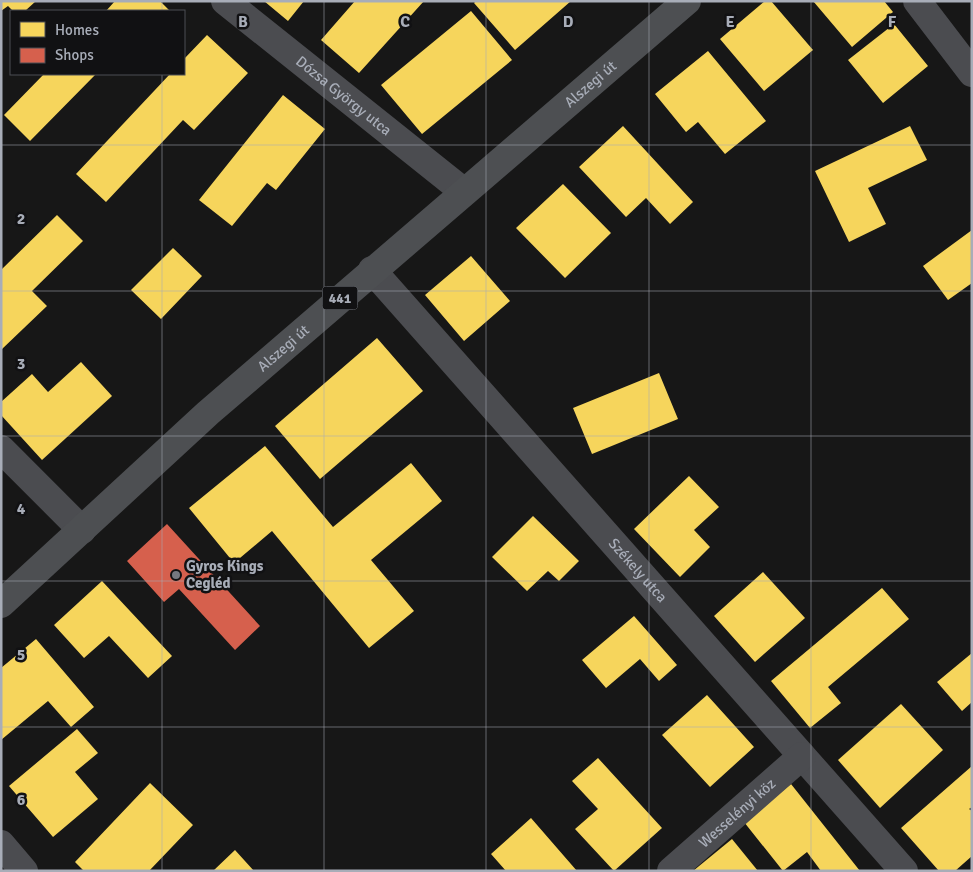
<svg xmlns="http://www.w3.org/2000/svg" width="973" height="872" viewBox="0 0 973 872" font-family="Signika,sans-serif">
	<rect width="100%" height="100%" fill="#171717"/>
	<!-- homes -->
	<path fill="#f6d55c" d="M 1,1 L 36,1 L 25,11 L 13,11 L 8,6 L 1,11 Z
		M 115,1 L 160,1 L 170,11 L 106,11 Z
		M 264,1 L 304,1 L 288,21 Z
		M 355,1 L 424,1 L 359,73 L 321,40 Z
		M 476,1 L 571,1 L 515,50 L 474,3 Z
		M 765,1 L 771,1 L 813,50 L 764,91 L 720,39 Z
		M 813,1 L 884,1 L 893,12 L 852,47 Z
		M 471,11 L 512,60 L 422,134 L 381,85 Z
		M 894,24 L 928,66 L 883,103 L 848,60 Z
		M 207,35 L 248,73 L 194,130 L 183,120 L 106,202 L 76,174 L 170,74 L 184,74 L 184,59 Z
		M 708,51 L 766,121 L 725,154 L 698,122 L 686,132 L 655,94 Z
		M 44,74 L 96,74 L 30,141 L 4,115 Z
		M 283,95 L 325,129 L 276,190 L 267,183 L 232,226 L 199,200 Z
		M 623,126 L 693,202 L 670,224 L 646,198 L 626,217 L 579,167 Z
		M 910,126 L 927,160 L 868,188 L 886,224 L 849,242 L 815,171 Z
		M 563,184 L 611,233 L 565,278 L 516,228 Z
		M 57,215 L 83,241 L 32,291 L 47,306 L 1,350 L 1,270 Z
		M 972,230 L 972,283 L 948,300 L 923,266 Z
		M 173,248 L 202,276 L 161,319 L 131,290 Z
		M 471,256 L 510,301 L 464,341 L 425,295 Z
		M 377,338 L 423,391 L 320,479 L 275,426 Z
		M 81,362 L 112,396 L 42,460 L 1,415 L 1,402 L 32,374 L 48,392 Z
		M 659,373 L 678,419 L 592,454 L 573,408 Z
		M 265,446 L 333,527 L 411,463 L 442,501 L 371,560 L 414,611 L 369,648 L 272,531 L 234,563 L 189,508 Z
		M 689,476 L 719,507 L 694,530 L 710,547 L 680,577 L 634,529 Z
		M 533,516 L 579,561 L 559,581 L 548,571 L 527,591 L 492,557 Z
		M 763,572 L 805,618 L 755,662 L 714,616 Z
		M 102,581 L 172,656 L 148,678 L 109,636 L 84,658 L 54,625 Z
		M 882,588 L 909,619 L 828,687 L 841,703 L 810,728 L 771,681 Z
		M 634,616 L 677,665 L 659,681 L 640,659 L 606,688 L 582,660 Z
		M 36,639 L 94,707 L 71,727 L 48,701 L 1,740 L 1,668 Z
		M 972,653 L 972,702 L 962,711 L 937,682 Z
		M 707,695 L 754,747 L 710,787 L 662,735 Z
		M 901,704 L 943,750 L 880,808 L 838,760 Z
		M 77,729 L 98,753 L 75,772 L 98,799 L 53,837 L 9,786 Z
		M 598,758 L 662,828 L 614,871 L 575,829 L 598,809 L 572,781 Z
		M 972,766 L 972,807 L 969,809 L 972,811 L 972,856 L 955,871 L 939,871 L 901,828 Z
		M 150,783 L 193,825 L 149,871 L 84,871 L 75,862 Z
		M 791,784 L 860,871 L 821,871 L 807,852 L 783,871 L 744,822 Z
		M 531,818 L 577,871 L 506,871 L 491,854 Z
		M 732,839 L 758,871 L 693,871 Z
		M 235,850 L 254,871 L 213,871 Z"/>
	<!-- shops -->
	<path fill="#d6604d" d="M 167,524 L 260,626 L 235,650 L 179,589 L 164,602 L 127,561 Z"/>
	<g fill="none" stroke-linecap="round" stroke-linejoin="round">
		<!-- minor -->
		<g stroke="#4b4c50" stroke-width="28">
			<path id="s1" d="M 225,1 L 463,191"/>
			<path d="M 917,1 L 972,73"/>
			<path id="s2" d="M 372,270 L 904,871"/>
			<path d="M 1,449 L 82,530"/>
			<path d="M 1,844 L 24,871"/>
			<path id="s3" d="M 671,871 L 802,756"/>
		</g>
		<!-- primary -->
		<path stroke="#4d4f52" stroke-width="28" id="s4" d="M 1,604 L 208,413 L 687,1"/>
	</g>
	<!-- grid -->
	<path fill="none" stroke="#a8adb8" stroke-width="1" stroke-opacity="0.55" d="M 162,1 L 162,11M 324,1 L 324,871M 486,1 L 486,871M 649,1 L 649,871M 811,1 L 811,871M 162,74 L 162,871M 1,145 L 972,145M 1,291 L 972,291M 1,436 L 972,436M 1,581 L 972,581M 1,727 L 972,727"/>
	<!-- markers -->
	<circle fill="#757880" stroke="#111113" stroke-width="2" cx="176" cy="575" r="5"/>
	<g text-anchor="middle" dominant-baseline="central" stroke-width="5" stroke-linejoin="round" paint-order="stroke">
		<!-- shield labels -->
		<rect fill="#111113" stroke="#7b7e86" stroke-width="1" x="322.5" y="286.5" width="35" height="23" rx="4"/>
		<g font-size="14" font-weight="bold" fill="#a8adb8">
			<text x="340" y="298">441</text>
		</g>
		<!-- street labels -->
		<g font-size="15" fill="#a8adb8" stroke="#111113">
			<text stroke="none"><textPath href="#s4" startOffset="786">Alszegi út</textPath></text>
			<text stroke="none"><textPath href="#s1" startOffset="152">Dózsa György utca</textPath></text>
			<text stroke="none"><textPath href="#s4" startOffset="381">Alszegi út</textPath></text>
			<text stroke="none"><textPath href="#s2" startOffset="401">Székely utca</textPath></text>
			<text stroke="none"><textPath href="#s3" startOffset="88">Wesselényi köz</textPath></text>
		</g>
		<!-- poi labels -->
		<g font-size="15" font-weight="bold" fill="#a8adb8" stroke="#111113" text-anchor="start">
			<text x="186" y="566">Gyros Kings<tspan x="186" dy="17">Cegléd</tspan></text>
		</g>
	</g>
	<g font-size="16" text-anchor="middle" font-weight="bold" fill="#a8adb8" stroke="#111113" stroke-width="5" stroke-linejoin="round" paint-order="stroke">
		<text x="243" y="27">B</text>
		<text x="405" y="27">C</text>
		<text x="568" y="27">D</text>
		<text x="730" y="27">E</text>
		<text x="892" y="27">F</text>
		<text x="21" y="224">2</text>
		<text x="21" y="369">3</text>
		<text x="21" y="514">4</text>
		<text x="21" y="660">5</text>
		<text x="21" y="805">6</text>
	</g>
	<!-- border -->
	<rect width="973" height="872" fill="none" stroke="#a8adb8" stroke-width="5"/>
	<!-- legend -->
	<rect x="10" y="10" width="175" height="65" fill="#111113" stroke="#4d4f55"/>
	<rect x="20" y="22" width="25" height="15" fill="#f6d55c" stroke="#4d4f55"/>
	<text x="55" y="35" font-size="15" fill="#a8adb8">Homes</text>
	<rect x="20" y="48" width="25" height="15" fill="#d6604d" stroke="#4d4f55"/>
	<text x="55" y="60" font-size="15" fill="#a8adb8">Shops</text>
</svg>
